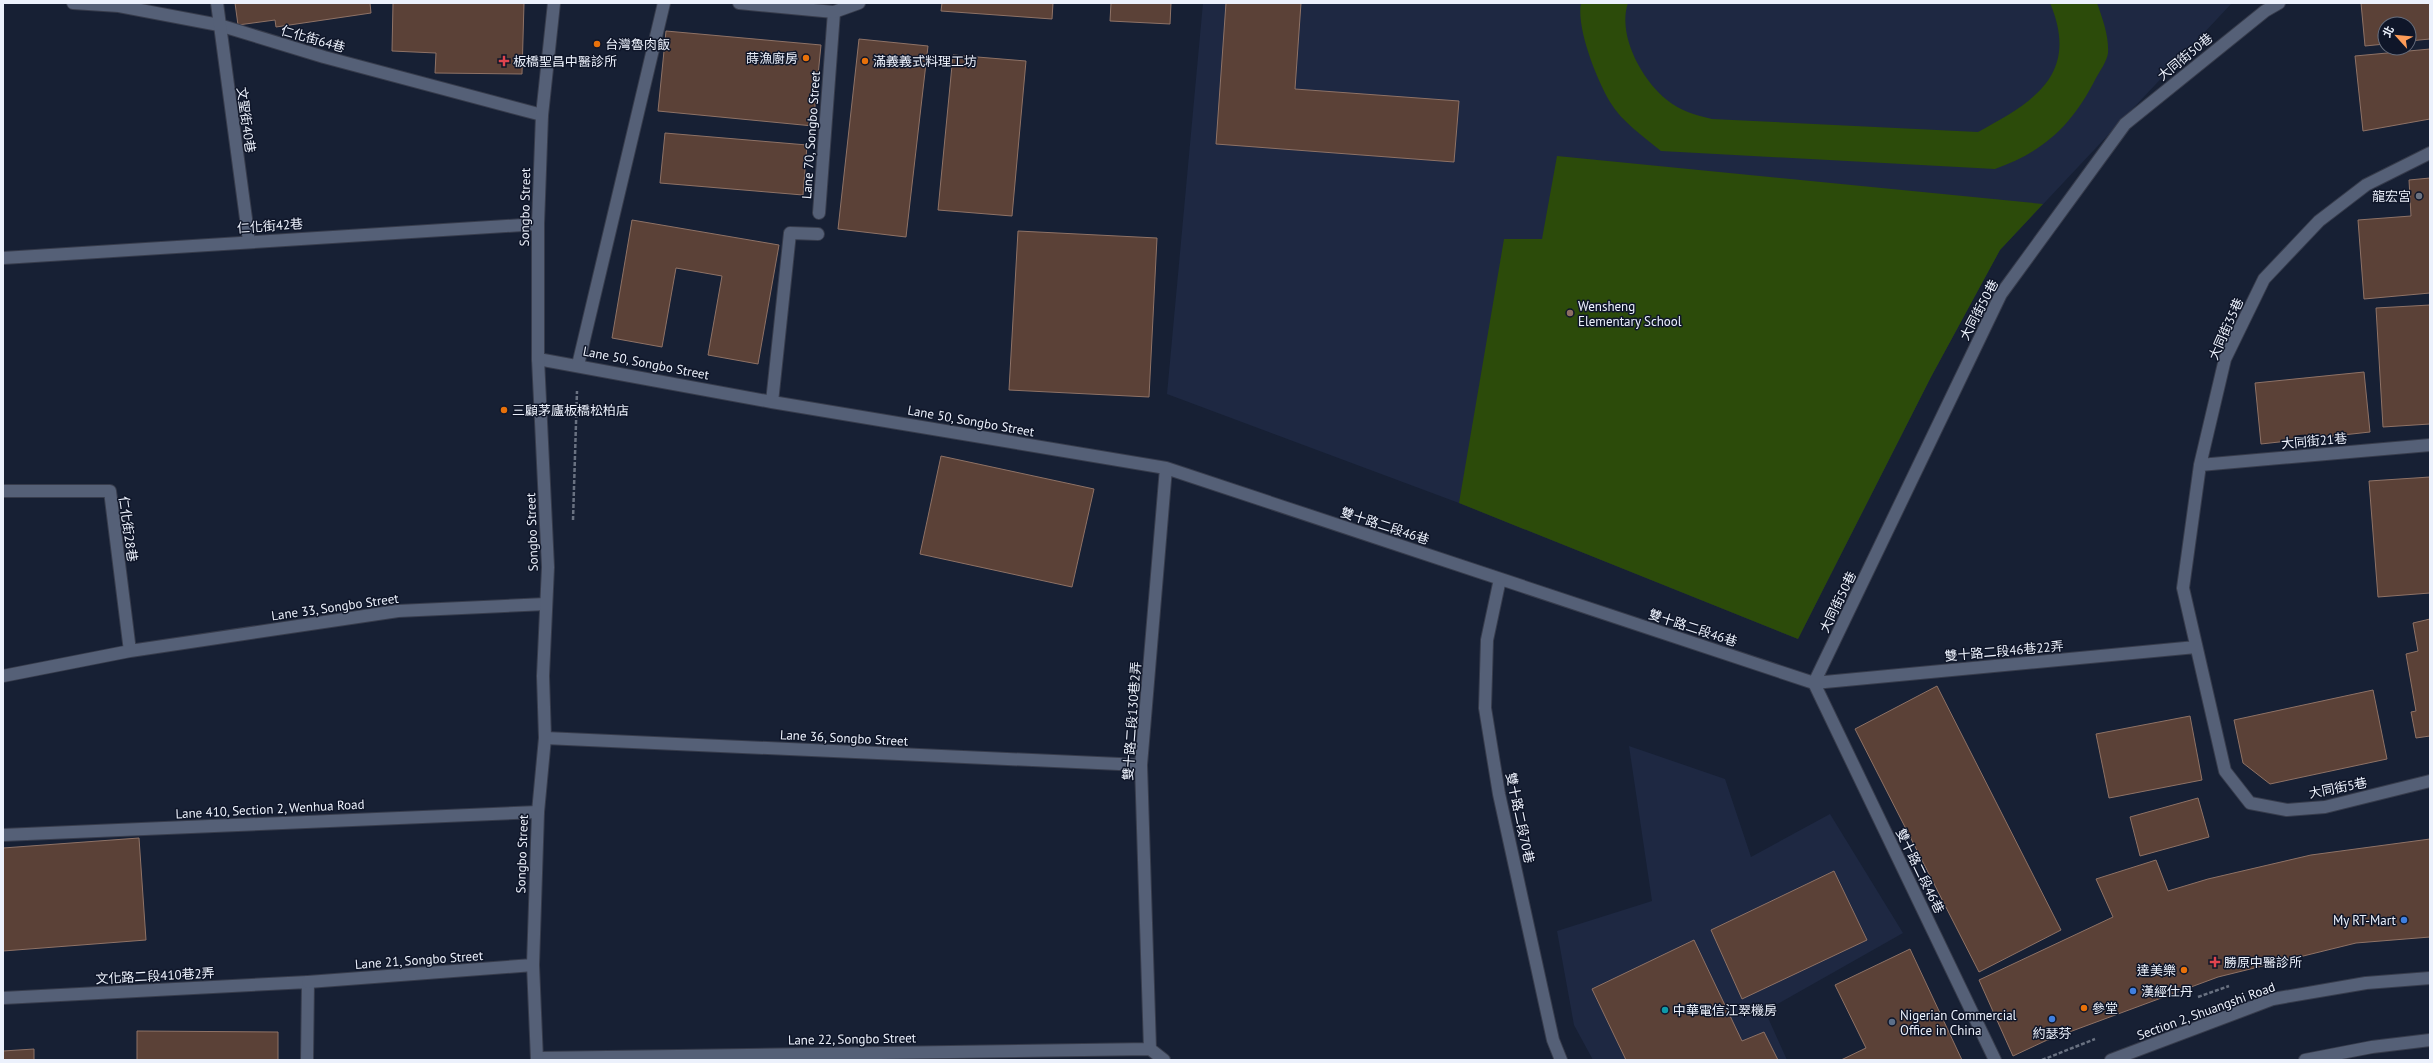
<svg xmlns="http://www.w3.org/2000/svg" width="2433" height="1063" viewBox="0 0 2433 1063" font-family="'PT Sans','Noto Sans TC',sans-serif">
	<rect width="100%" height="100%" fill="#172034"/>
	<!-- built -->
	<path fill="#1e2842" d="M 1203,3 L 2232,3 L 2000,250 L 1931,377 L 1798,639 L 1459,503 L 1167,394 Z
		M 1629,746 L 1725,779 L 1751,857 L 1830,814 L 1903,933 L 1765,1011 L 1787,1060 L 1593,1060 L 1574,1025 L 1557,931 L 1652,901 Z"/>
	<!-- green -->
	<path fill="#2c4b0a" d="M 1581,3 L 1628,3 C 1617,35 1642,80 1667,100 C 1680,111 1696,115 1712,119 L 1978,132 C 2034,102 2080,74 2050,3 L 2097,3 C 2103,20 2109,36 2108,53 C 2107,61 2100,71 2096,78 C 2072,125 2045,151 1995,169 L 1661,151 C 1644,137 1622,122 1610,102 C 1597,80 1576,28 1581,3 Z
		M 1557,156 L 2043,204 L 2000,250 L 1931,377 L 1798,639 L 1459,503 L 1504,239 L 1542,239 Z"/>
	<!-- building -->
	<path fill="#5b4137" stroke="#8e7266" d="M 235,3 L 370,3 L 371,13 L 276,27 L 275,20 L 238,25 Z
		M 393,3 L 524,3 L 522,74 L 435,73 L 436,53 L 392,51 Z
		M 942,3 L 1053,3 L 1052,19 L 941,11 Z
		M 1111,3 L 1171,3 L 1170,24 L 1110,21 Z
		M 1226,3 L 1301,3 L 1295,89 L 1459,101 L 1454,162 L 1216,144 Z
		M 2361,3 L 2430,3 L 2430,39 L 2409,41 L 2409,24 L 2385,24 L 2385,44 L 2365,46 Z
		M 666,31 L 821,45 L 813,126 L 658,111 Z
		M 859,39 L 928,46 L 906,237 L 838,229 Z
		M 2430,49 L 2430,119 L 2363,131 L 2355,56 Z
		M 953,55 L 1026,61 L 1012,216 L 938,210 Z
		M 665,133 L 807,145 L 803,195 L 660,183 Z
		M 2430,178 L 2430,293 L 2364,299 L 2358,220 L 2411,216 L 2409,180 Z
		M 632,220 L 779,245 L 758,364 L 708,355 L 722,276 L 676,268 L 662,347 L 612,338 Z
		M 1018,231 L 1157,238 L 1149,397 L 1009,390 Z
		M 2430,305 L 2430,424 L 2383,427 L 2376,308 Z
		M 2364,372 L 2370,432 L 2261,444 L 2255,383 Z
		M 941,456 L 1094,489 L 1072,587 L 920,554 Z
		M 2430,477 L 2430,593 L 2378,597 L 2369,481 Z
		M 2430,619 L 2430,736 L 2416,738 L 2411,712 L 2416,711 L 2406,654 L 2418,651 L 2413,623 Z
		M 1937,686 L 2061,930 L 1979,972 L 1855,729 Z
		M 2373,690 L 2387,759 L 2270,784 L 2243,763 L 2234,720 Z
		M 2190,716 L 2202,780 L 2109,798 L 2096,734 Z
		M 2198,798 L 2209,837 L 2140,856 L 2130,817 Z
		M 139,838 L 146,940 L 3,951 L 3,848 Z
		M 2430,839 L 2430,937 L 2356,943 L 2218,977 L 2045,1041 L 2013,1056 L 1979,980 L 2113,917 L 2096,879 L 2156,860 L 2168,891 L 2208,879 L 2311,855 Z
		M 1834,871 L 1867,940 L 1742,999 L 1711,930 Z
		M 1694,940 L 1742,1041 L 1764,1032 L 1778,1060 L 1626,1060 L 1592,989 Z
		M 1910,949 L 1962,1060 L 1841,1060 L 1866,1048 L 1835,985 Z
		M 137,1031 L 278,1032 L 278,1060 L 137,1060 Z
		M 34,1049 L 34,1060 L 3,1060 L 3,1051 Z"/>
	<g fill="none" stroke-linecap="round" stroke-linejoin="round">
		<defs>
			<path id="service" d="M 73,3 L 119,6 L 219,25 L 324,57 L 542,115
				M 2430,153 L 2366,185 L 2319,221 L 2264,279 L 2225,359 L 2200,465 L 2183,588 L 2225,771 L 2250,803 L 2287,810 L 2325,807 L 2430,781
				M 819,213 L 834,12
				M 538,359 L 772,402 L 1166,468 L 1814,683 L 1995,1060
				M 578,365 L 664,3
				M 772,402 L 790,233 L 818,234
				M 2200,465 L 2430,445
				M 3,491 L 110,491 L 130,651
				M 1500,579 L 1487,640 L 1485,708 L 1499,794 L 1553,1040 L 1561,1060
				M 3,676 L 130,651 L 398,611 L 546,604
				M 1814,683 L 2001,294 L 2125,124 L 2265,11 L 2279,3
				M 1814,683 L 2196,647
				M 545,738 L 1141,765
				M 3,835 L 538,812
				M 3,998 L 308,982 L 307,1060
				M 1150,1049 L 1141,765 L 1166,468
				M 537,1058 L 1150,1049 L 1164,1060"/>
			<path id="minor" d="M 217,3 L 249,241
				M 739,3 L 834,12 L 859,3
				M 3,258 L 538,224
				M 308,982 L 533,965
				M 537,1060 L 533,965 L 538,812 L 545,738 L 543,676 L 548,567 L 538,359 L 538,224 L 542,115 L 554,3"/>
			<path id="tertiary" d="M 2111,1060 L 2273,999 L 2366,983 L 2430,978
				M 2305,1060 L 2372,1047 L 2430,1040"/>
		</defs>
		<!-- service casing -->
		<use href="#service" stroke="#373c4c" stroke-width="14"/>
		<!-- minor casing -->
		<use href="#minor" stroke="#373c4c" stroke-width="14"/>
		<!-- tertiary casing -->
		<use href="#tertiary" stroke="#373c4c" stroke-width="14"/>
		<!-- path -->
		<path stroke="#697181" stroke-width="2.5" stroke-dasharray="4 2" stroke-linecap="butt" d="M 573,520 L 577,391
			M 2198,997 L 2229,986
			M 2042,1060 L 2095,1039"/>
		<!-- service -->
		<use href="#service" stroke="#556077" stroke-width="12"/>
		<!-- minor -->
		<use href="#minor" stroke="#556077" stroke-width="12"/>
		<!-- tertiary -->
		<use href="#tertiary" stroke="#556077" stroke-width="12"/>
	</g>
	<!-- markers -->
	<g fill="#e8710a" stroke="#0f1629" stroke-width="1.5">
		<circle cx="597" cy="44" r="4"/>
		<circle cx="806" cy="58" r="4"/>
		<circle cx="865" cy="61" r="4"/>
		<circle cx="504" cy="410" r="4"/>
		<circle cx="2184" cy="970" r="4"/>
		<circle cx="2084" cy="1008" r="4"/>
	</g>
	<g fill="#e0444e" stroke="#0f1629" stroke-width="1.5">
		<path d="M502 55h4v4h4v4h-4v4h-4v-4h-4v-4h4z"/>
		<path d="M2213 956h4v4h4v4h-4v4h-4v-4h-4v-4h4z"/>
	</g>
	<circle fill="#6b7280" stroke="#0f1629" stroke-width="1.5" cx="2419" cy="196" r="4"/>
	<circle fill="#8d6e63" stroke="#0f1629" stroke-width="1.5" cx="1570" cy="313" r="4"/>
	<g fill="#3f7fe0" stroke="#0f1629" stroke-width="1.5">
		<circle cx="2404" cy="920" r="4"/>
		<circle cx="2133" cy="991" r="4"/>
		<circle cx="2052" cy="1019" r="4"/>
	</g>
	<circle fill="#0f9aa8" stroke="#0f1629" stroke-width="1.5" cx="1665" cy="1010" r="4"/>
	<circle fill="#5c6f8a" stroke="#0f1629" stroke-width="1.5" cx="1892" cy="1022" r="4"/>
	<g text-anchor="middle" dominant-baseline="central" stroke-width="3" stroke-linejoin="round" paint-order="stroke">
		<!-- street labels -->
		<g font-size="13" fill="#ecf1fc" stroke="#0f1629">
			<text transform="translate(313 39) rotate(16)">仁化街64巷</text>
			<text transform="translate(2185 57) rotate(-39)">大同街50巷</text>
			<text transform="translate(246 120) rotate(82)">文聖街40巷</text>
			<text transform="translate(811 135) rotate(-86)">Lane 70, Songbo Street</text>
			<text transform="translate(525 207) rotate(-89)">Songbo Street</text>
			<text transform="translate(270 226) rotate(-4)">仁化街42巷</text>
			<text transform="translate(1979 310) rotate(-62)">大同街50巷</text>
			<text transform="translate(2226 329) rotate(-66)">大同街35巷</text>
			<text transform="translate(646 363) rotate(11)">Lane 50, Songbo Street</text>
			<text transform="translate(971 421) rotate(10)">Lane 50, Songbo Street</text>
			<text transform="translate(2314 441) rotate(-5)">大同街21巷</text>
			<text transform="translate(1385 526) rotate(18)">雙十路二段46巷</text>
			<text transform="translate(128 529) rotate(82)">仁化街28巷</text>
			<text transform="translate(532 532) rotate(-92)">Songbo Street</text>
			<text transform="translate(1838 602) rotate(-64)">大同街50巷</text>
			<text transform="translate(335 607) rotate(-8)">Lane 33, Songbo Street</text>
			<text transform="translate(1693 628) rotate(18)">雙十路二段46巷</text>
			<text transform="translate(2004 651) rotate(-5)">雙十路二段46巷22弄</text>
			<text transform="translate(1132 721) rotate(-86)">雙十路二段130巷2弄</text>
			<text transform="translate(844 738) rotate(3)">Lane 36, Songbo Street</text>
			<text transform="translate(2338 788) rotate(-11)">大同街5巷</text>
			<text transform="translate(270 809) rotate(-3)">Lane 410, Section 2, Wenhua Road</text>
			<text transform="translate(1520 818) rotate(78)">雙十路二段70巷</text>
			<text transform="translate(522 854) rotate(-88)">Songbo Street</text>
			<text transform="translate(1920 871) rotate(64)">雙十路二段46巷</text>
			<text transform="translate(419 960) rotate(-4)">Lane 21, Songbo Street</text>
			<text transform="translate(155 976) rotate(-3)">文化路二段410巷2弄</text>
			<text transform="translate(2206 1011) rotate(-20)">Section 2, Shuangshi Road</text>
			<text transform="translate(852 1039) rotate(-1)">Lane 22, Songbo Street</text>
		</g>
		<!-- poi labels -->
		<g font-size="13" fill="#ecf1fc" stroke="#0f1629" text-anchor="start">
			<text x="605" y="44">台灣魯肉飯</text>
			<text x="798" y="58" text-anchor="end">蒔漁廚房</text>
			<text x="513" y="61">板橋聖昌中醫診所</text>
			<text x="873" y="61">滿義義式料理工坊</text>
			<text x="2411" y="196" text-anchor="end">龍宏宮</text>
			<text x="1578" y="306">Wensheng<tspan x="1578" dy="15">Elementary School</tspan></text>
			<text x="512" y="410">三顧茅廬板橋松柏店</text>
			<text x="2396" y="920" text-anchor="end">My RT-Mart</text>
			<text x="2224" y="962">勝原中醫診所</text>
			<text x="2176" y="970" text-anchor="end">達美樂</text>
			<text x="2141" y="991">漢經仕丹</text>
			<text x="2092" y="1008">參堂</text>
			<text x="1673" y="1010">中華電信江翠機房</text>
			<text x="1900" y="1015">Nigerian Commercial<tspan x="1900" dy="15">Office in China</tspan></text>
			<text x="2052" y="1033" text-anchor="middle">約瑟芬</text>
		</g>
	</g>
	<!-- border -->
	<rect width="2433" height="1063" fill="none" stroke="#ecf1fc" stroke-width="8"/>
	<!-- north arrow -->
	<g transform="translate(2397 36) rotate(297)"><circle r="19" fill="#0f1629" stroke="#676e7d"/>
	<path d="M0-3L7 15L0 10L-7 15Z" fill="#fe9c58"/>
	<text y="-6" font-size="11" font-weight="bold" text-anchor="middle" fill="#ecf1fc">北</text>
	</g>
</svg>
